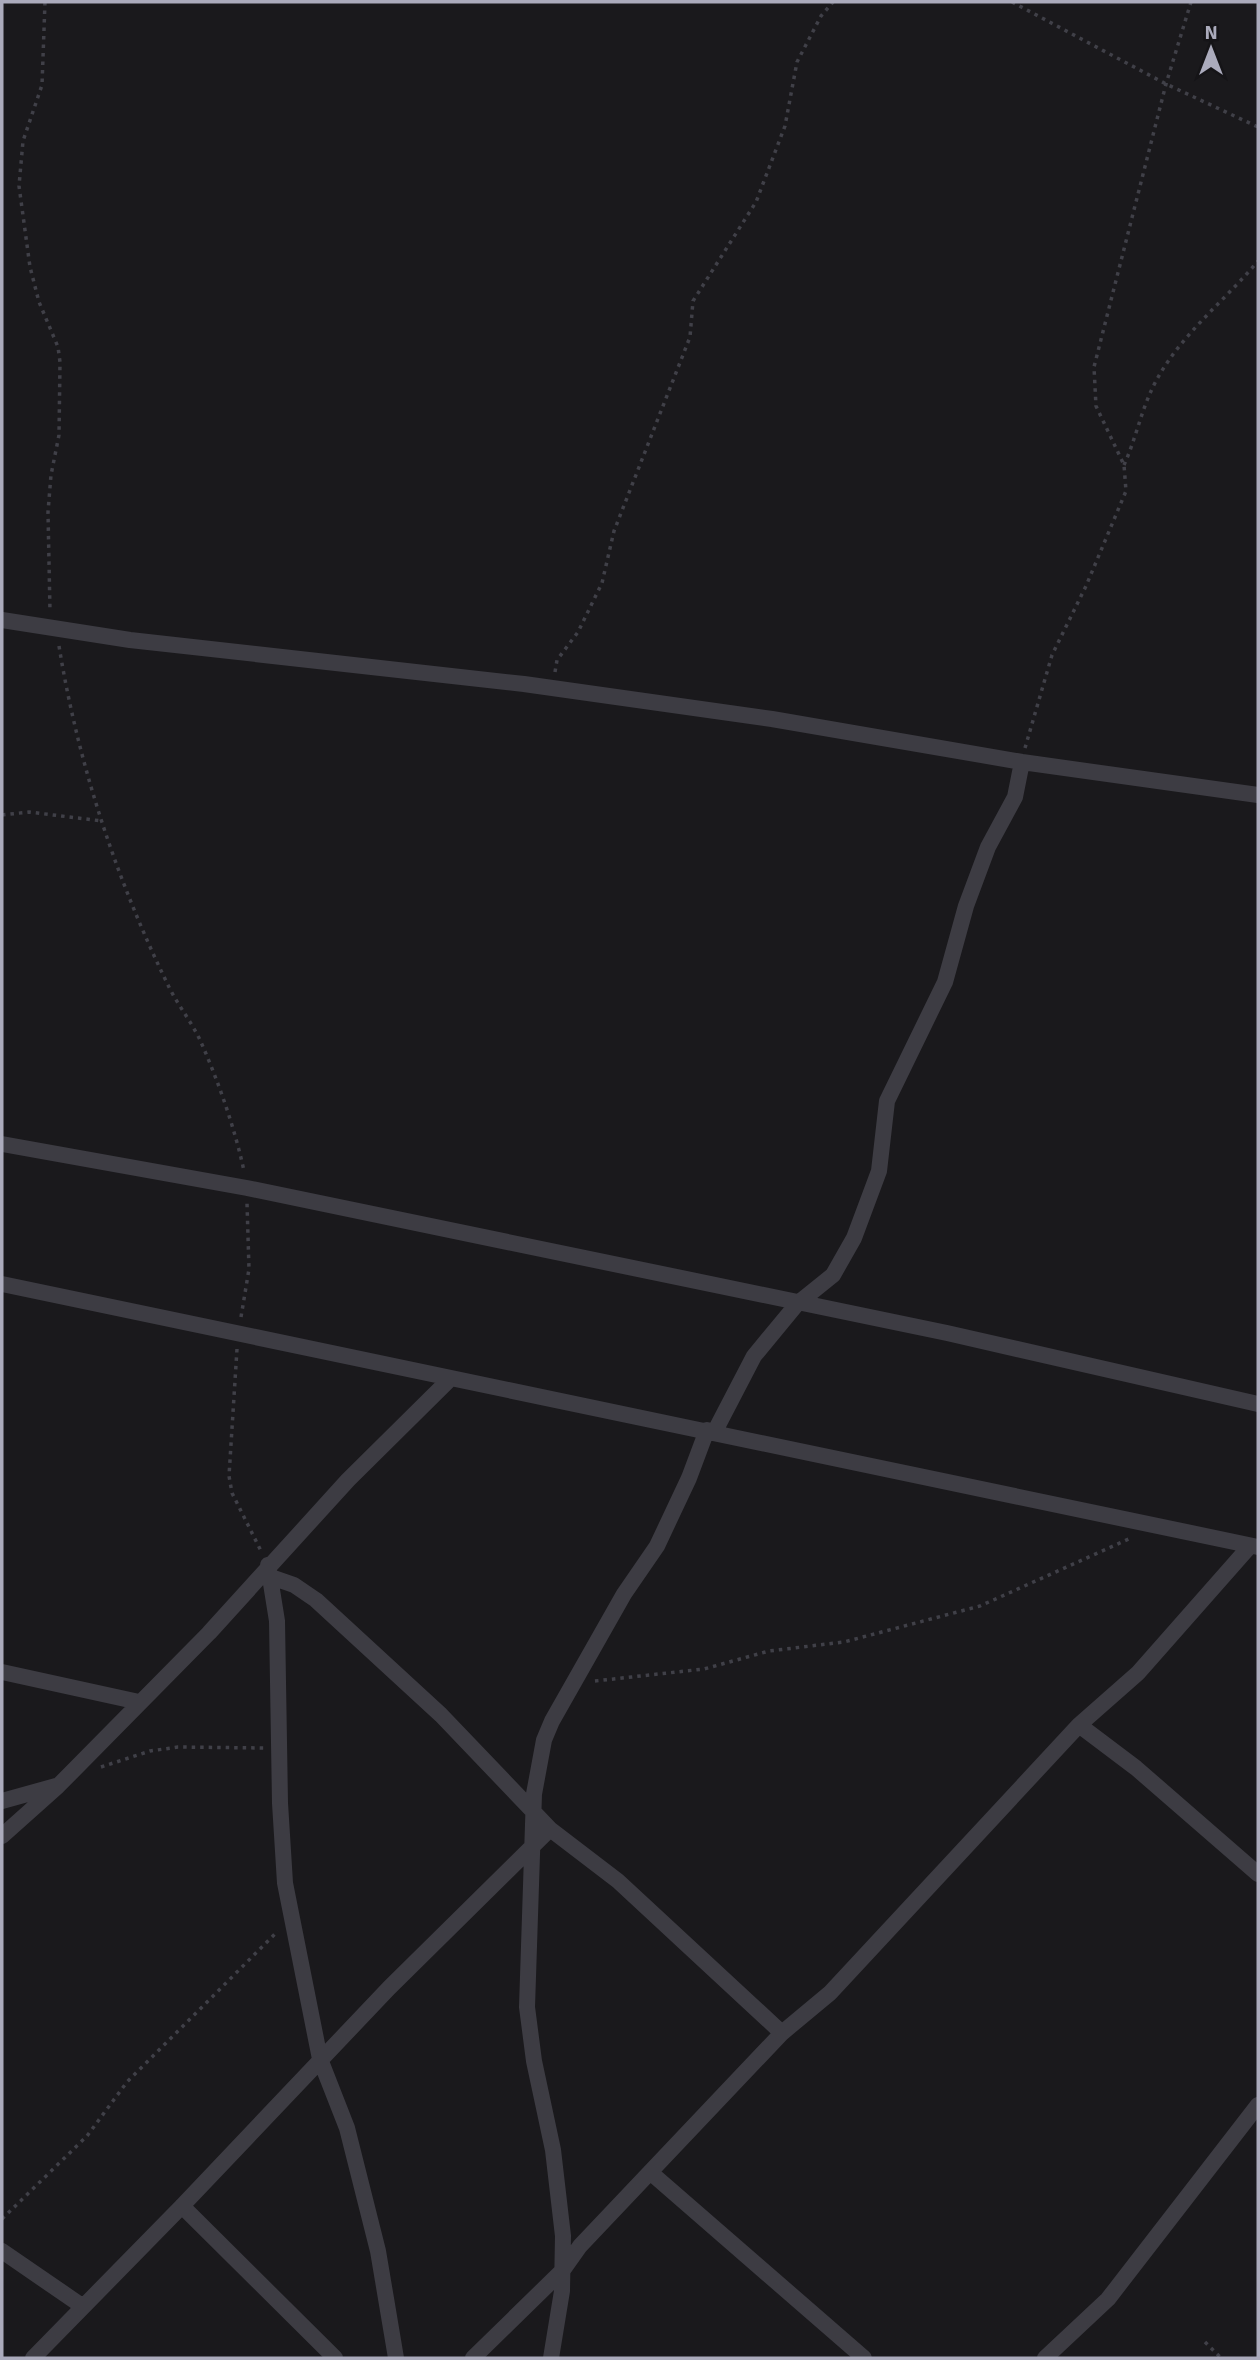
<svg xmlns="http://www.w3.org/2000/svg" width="1260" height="2360" viewBox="0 0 1260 2360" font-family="Signika,sans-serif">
	<rect width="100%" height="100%" fill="#1a191c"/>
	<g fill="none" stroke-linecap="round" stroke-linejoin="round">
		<!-- path -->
		<path stroke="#404048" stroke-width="3.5" stroke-dasharray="3.5 5" stroke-linecap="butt" d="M 45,2 L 42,85 L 23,141 L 19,186 L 30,267 L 39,302 L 58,347 L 60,362 L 59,435 L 51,475 L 48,512 L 50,612
			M 1012,2 L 1166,84 L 1258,127
			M 1124,465 C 1135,441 1141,412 1152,389 C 1176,338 1223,303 1258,261
			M 59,646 C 78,763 116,879 168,985 C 177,1004 191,1021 200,1040 C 218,1080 235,1129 244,1171
			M 555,672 L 557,660 L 578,632 L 602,583 L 614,531 L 690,337 L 693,301 L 756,202 L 785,126 L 797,62 L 821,16 L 833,2
			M 1025,748 L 1052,655 L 1086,586 L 1126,491 L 1124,465 L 1096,406 L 1094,367 L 1166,84 L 1191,2
			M 2,815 L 29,812 L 102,821
			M 241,1317 L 249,1269 L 247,1203
			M 237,1349 L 229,1476 L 232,1493 L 261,1551
			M 595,1681 L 704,1669 L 769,1651 L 844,1642 L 980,1606 L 1131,1538
			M 101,1767 L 150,1751 L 178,1747 L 265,1748
			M 2,2219 L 87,2136 L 127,2082 L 278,1931
			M 1205,2342 L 1221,2358"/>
		<!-- street -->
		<path stroke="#3d3c43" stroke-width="16" d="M 2,620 L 130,640 L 524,684 L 772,719 L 1022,762 L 1258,795
			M 2,1144 L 247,1188 L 947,1333 L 1258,1404
			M 2,1284 L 1258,1547
			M 715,1431 L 754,1356 L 797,1304 L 833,1275 L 854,1238 L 879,1171 L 887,1101 L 945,982 L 966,906 L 988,847 L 1015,797 L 1022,762
			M 268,1565 L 277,1621 L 280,1803 L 285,1883 L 320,2059 L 347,2128 L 378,2251 L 396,2358
			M 271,1577 L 294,1585 L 316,1600 L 441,1715 L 550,1829 L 618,1881 L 782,2033
			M 2,1672 L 139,1702
			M 1079,1725 L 1136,1768 L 1258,1874
			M 2,1801 L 56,1786
			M 2,1836 L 58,1786 L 209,1633 L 348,1480 L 450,1379
			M 650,2172 L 864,2358
			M 182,2206 L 335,2358
			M 2,2251 L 82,2306
			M 33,2358 L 182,2206 L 389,1988 L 550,1829
			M 473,2358 L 563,2270 L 580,2246 L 782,2033 L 830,1993 L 1079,1725 L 1138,1673 L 1250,1546
			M 551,2358 L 562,2291 L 563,2236 L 553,2150 L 534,2061 L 527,2007 L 534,1794 L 544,1740 L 552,1721 L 624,1594 L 657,1546 L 689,1478 L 707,1430
			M 1045,2358 L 1108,2299 L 1258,2105"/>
	</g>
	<!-- border -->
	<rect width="1260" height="2360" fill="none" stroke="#ababbc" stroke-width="7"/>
	<!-- north arrow -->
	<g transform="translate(1211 49)" stroke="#151417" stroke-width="5" paint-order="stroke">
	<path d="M0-5L12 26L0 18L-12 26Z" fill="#ababbc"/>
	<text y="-10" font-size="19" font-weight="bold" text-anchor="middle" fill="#ababbc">N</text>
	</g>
</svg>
